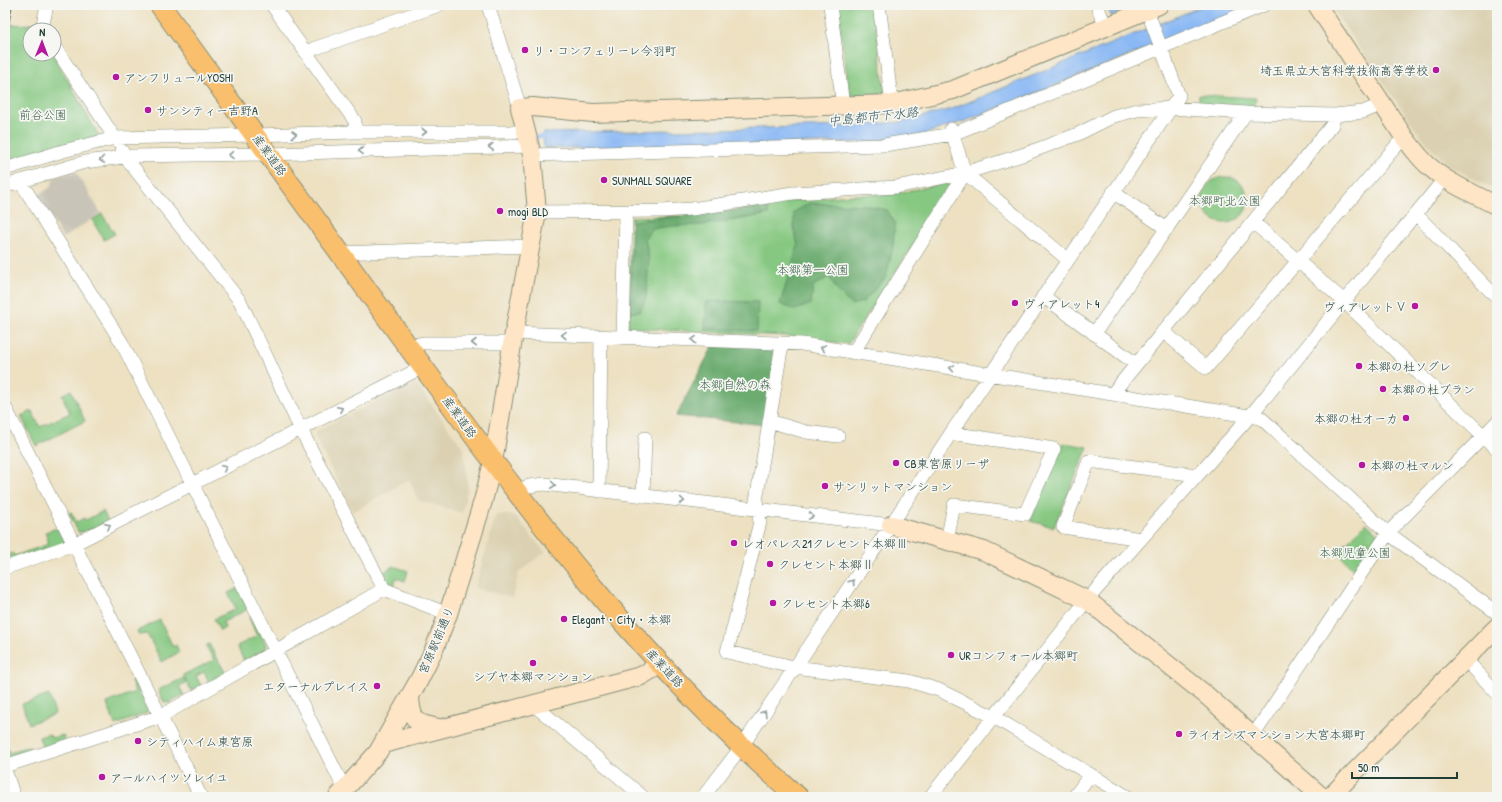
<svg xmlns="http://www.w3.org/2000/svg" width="1502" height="802" viewBox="0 0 1502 802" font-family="'Patrick Hand','Klee One',sans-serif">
	<rect width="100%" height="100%" fill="#f6f6f2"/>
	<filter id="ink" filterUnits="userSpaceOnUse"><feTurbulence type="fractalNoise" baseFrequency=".025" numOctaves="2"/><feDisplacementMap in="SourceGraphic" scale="8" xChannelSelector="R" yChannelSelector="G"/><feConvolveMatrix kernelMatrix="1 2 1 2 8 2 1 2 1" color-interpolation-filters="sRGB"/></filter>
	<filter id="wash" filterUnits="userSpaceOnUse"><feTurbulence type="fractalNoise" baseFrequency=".012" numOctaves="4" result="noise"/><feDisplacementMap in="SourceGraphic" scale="16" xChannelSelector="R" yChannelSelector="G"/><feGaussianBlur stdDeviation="0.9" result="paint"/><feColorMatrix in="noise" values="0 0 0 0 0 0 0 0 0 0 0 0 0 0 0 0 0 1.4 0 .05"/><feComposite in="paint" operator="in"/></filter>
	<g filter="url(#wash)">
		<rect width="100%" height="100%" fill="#ede1c2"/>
		<!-- built -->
		<path fill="#dbd1b2" d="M 1330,5 L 1497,5 L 1497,191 L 1454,168 L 1440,157 L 1420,135 Z
			M 415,382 L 464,449 L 468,486 L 462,513 L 418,500 L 409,479 L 353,512 L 315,437 L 316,431 Z
			M 496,515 L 514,515 L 545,552 L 519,572 L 512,598 L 475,588 Z"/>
		<!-- industrial -->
		<path fill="#c8c4b8" d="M 76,172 L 101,213 L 63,238 L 38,195 L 50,188 L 55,177 Z"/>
		<!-- green -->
		<path fill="#86c881" stroke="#52825a" d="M 837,5 L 873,5 L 885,95 L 850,95 Z
			M 36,24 L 40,30 L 30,30 L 30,54 L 53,54 L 100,138 L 5,165 L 5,25 Z
			M 1199,95 L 1256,98 L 1255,107 L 1199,104 Z
			M1202 200a23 23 0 1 1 46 0a23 23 0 1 1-46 0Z
			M 946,183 L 952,186 L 848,344 L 786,336 L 628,328 L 631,217 L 704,215 L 797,200 L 850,195 L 893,194 Z
			M 102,214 L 115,234 L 104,240 L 92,220 Z
			M 71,390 L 85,421 L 36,446 L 21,416 L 32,411 L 40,427 L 70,413 L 62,395 Z
			M 1064,443 L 1088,447 L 1054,527 L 1030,521 Z
			M 103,511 L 108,521 L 86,532 L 78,532 L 69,513 L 71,512 L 77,522 L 84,518 L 86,520 Z
			M 1366,523 L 1377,533 L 1378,542 L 1357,573 L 1337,552 Z
			M 58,528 L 66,543 L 12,561 L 9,554 L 13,553 L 14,556 L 49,544 L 45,532 Z
			M 393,566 L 408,571 L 405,581 L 396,578 L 393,588 L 388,585 L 382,574 Z
			M 238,588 L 248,609 L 223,622 L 225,628 L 220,631 L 214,619 L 236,609 L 228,593 Z
			M 252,617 L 266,644 L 264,650 L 244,661 L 237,646 L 257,636 L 249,618 Z
			M 160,620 L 173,647 L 176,645 L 179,652 L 162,662 L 147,634 L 139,635 L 137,631 Z
			M 209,644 L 225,672 L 209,682 L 204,672 L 196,676 L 201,686 L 191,691 L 183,675 L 214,660 L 206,646 Z
			M 184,678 L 186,683 L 179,686 L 184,695 L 169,703 L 164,702 L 158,690 Z
			M 133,680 L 148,709 L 147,713 L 115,725 L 107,703 L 135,692 L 131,681 Z
			M 49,695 L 55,714 L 29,724 L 22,704 Z
			M 49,734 L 52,738 L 63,735 L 65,741 L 43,749 L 39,737 Z
			M 5,741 L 9,753 L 28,746 L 31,754 L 9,761 L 5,753 Z"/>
		<!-- forest -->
		<path fill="#6cac6f" stroke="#467452" d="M 810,203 L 864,205 L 887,210 L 895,223 L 893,246 L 886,277 L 863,302 L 851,305 L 838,291 L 829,277 L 813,286 L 811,304 L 795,310 L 780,304 L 798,246 L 794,228 L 794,212 Z
			M 767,207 L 769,214 C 747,218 725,222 702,225 C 685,226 669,225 652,229 L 645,238 L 649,260 L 646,298 L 640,311 L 630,313 L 633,221 Z
			M 706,301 L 758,302 L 757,331 L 705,329 Z
			M 713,346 L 777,347 L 766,425 L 676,416 Z"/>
		<!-- water -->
		<path fill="#89b8f4" stroke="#547a94" d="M 1107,5 L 1136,5 L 1111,16 Z
			M 1205,5 L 1256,5 L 965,121 L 924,134 L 869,142 L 544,148 L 543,133 L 850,126 L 901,122 L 952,109 Z"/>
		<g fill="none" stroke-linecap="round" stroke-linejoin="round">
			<!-- stream -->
			<path stroke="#89b8f4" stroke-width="4" d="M 536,137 L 548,136"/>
		</g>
	</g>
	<g filter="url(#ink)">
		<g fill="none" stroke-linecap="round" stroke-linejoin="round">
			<defs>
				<path id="street" d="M 272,5 L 355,121 L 355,132
					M 488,5 L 520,108
					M 830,5 L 843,106
					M 879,5 L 892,104
					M 1097,5 L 1106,28
					M 46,30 L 43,24 L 47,5
					M 54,44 L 64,61 L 117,141
					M 307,54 L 313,49 L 439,5
					M 951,129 L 965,173 L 1067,259
					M 122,151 L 125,157 L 240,301 L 301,430 L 384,589 L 448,614
					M 532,155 L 884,145 L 953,134 L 1264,5
					M 5,169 L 63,151 L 115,138 L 255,135 L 355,132 L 526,132
					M 20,181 L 122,343 L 345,790
					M 5,186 L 85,162 L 132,156 L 269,154 L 530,146
					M 1113,192 L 1167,229
					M 537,212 L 662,211 L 692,209 L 793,193 L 896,187 L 965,173 L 1025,154 L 1078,134 L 1114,116 L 1137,110 L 1170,108 L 1246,113 L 1335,115 L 1363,112 L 1383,104
					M 1416,214 L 1497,298
					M 1253,222 L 1344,301 L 1497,449
					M 340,253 L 531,246
					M 1043,296 L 1136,364
					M 1163,331 L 1206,368 L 1404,137
					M 514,333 L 802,344 L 1261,418 L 1388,533 L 1497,613
					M 1094,334 L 1246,113
					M 623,338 L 626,212
					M 782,344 L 756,501 L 760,522 L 727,652 L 794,667 L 909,681 L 939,690 L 994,717 L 1128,797
					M 408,346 L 423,343 L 513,343
					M 853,353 L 965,173
					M 1112,394 L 1332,125 L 1335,115
					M 5,407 L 201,797
					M 769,421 L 806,432 L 838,436
					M 515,491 L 529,486 L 544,484 L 891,525
					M 599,491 L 601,337
					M 643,496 L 645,438
					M 1141,539 L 1063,527 L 1089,461 L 1197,475
					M 947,541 L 954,505 L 1025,514 L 1054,449 L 951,433
					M 5,568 L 74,544 L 423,367
					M 1465,659 L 1497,693
					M 533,704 L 643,797
					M 1253,736 L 1388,533 L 1497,422
					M 5,766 L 161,716 L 384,589
					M 5,770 L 14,797
					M 703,797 L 742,746 L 891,525 L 951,433 L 1179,96 L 1147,10
					M 930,797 L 1087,600 L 1250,416 L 1445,178
					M 1074,797 L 1090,775"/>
				<path id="secondary" d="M 1317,5 L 1404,137 C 1412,147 1420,159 1430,167 C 1449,184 1475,194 1497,206
					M 891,525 L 984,551 L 1087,600 L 1206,695 L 1322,797
					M 410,698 C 412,722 416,724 439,728
					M 383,744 L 641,676 L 661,664
					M 338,797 L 378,752 L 419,680 L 433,652 L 448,614 L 483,501 L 493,462 L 514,333 L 537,212 L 532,155 L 520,108 L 533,107 L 593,113 L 892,104 L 953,90 L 1159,5
					M 1330,797 L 1497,627"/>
				<path id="primary" d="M 160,5 C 242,117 323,229 404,341 C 522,503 644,666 798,797"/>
			</defs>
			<!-- street casing -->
			<use href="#street" stroke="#868f7b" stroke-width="14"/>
			<!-- secondary casing -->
			<use href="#secondary" stroke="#868f7b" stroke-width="20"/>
			<!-- primary casing -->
			<use href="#primary" stroke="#868f7b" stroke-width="22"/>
			<!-- street -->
			<use href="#street" stroke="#fff" stroke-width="13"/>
			<!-- secondary -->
			<use href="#secondary" stroke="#fde5c5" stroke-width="18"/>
			<!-- primary -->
			<use href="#primary" stroke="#f9bf6d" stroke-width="20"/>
			<!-- tram -->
			<path stroke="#1f3d34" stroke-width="1" d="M 5,45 L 12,5"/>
		</g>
		<!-- one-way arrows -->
		<defs><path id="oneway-chevron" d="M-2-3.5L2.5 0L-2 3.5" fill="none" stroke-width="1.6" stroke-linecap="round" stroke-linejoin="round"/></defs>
		<g stroke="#8f9e9a">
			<use href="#oneway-chevron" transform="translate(424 132)"/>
			<use href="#oneway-chevron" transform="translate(294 134) rotate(-2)"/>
			<use href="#oneway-chevron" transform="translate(491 147) rotate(178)"/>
			<use href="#oneway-chevron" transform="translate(361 151) rotate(178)"/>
			<use href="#oneway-chevron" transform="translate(231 155) rotate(179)"/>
			<use href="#oneway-chevron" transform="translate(102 160) rotate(172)"/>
			<use href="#oneway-chevron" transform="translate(564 335) rotate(-178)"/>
			<use href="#oneway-chevron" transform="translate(694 340) rotate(-178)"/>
			<use href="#oneway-chevron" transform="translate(474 343) rotate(180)"/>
			<use href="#oneway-chevron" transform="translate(823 348) rotate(-171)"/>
			<use href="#oneway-chevron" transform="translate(952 368) rotate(-171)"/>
			<use href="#oneway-chevron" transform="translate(340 409) rotate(-27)"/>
			<use href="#oneway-chevron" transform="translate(224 468) rotate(-26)"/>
			<use href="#oneway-chevron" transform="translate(553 485) rotate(7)"/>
			<use href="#oneway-chevron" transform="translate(682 501) rotate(7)"/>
			<use href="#oneway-chevron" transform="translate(811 516) rotate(6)"/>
			<use href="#oneway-chevron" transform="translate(108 526) rotate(-27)"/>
			<use href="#oneway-chevron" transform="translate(852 582) rotate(-56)"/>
			<use href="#oneway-chevron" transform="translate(764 713) rotate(-57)"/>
		</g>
	</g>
	<!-- markers -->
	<g fill="#b5179e" stroke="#f6f6f2" stroke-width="1.5">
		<circle cx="525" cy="50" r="4"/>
		<circle cx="1436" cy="70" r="4"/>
		<circle cx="116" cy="77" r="4"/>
		<circle cx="148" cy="110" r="4"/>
		<circle cx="604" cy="180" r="4"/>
		<circle cx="500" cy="211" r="4"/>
		<circle cx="1015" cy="303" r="4"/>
		<circle cx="1415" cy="306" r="4"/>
		<circle cx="1359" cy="366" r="4"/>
		<circle cx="1383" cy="389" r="4"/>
		<circle cx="1406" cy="418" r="4"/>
		<circle cx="896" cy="463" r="4"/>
		<circle cx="1362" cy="465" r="4"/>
		<circle cx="825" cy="486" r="4"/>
		<circle cx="734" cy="543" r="4"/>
		<circle cx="770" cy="564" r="4"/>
		<circle cx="773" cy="603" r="4"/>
		<circle cx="564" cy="619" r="4"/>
		<circle cx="951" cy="655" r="4"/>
		<circle cx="533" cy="663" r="4"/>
		<circle cx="377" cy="686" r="4"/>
		<circle cx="1179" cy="734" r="4"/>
		<circle cx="138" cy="741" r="4"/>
		<circle cx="102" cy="777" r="4"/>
	</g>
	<g text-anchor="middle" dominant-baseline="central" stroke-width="3.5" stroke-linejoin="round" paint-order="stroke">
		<!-- poi labels -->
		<g font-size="12" fill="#1f3d34" stroke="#f6f6f2" text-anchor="start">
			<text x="533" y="50">リ・コンフェリーレ今羽町</text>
			<text x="1428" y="70" text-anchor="end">埼玉県立大宮科学技術高等学校</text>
			<text x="124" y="77">アンフリュールYOSHI</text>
			<text x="156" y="110">サンシティー吉野A</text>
			<text x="612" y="180">SUNMALL SQUARE</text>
			<text x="508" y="211">mogi BLD</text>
			<text x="1023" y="303">ヴィアレット4</text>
			<text x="1407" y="306" text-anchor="end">ヴィアレットⅤ</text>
			<text x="1367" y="366">本郷の杜ソグレ</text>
			<text x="1391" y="389">本郷の杜ブラン</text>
			<text x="1398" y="418" text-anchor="end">本郷の杜オーカ</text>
			<text x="904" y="463">CB東宮原リーザ</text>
			<text x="1370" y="465">本郷の杜マルン</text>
			<text x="833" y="486">サンリットマンション</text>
			<text x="742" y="543">レオパレス21クレセント本郷Ⅲ</text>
			<text x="778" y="564">クレセント本郷Ⅱ</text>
			<text x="781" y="603">クレセント本郷6</text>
			<text x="572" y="619">Elegant・City・本郷</text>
			<text x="959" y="655">URコンフォール本郷町</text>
			<text x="533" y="676" text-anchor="middle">シブヤ本郷マンション</text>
			<text x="369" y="686" text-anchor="end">エターナルプレイス</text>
			<text x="1187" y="734">ライオンズマンション大宮本郷町</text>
			<text x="146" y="741">シティハイム東宮原</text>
			<text x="110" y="777">アールハイツソレイユ</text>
		</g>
		<!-- park labels -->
		<g font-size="12" fill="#396047" stroke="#f6f6f2">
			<text x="43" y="114">前谷公園</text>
			<text x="1225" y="200">本郷町北公園</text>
			<text x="813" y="269">本郷第一公園</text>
			<text x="735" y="384">本郷自然の森</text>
			<text x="1355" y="552">本郷児童公園</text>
		</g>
		<!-- street labels -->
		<g font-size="12" fill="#1f3d34" stroke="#f6f6f2">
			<text transform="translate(270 155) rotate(54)">産業道路</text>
			<text transform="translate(460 417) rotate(54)">産業道路</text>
			<text transform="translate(436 640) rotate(-67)">宮原駅前通り</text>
			<text transform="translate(665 668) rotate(47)">産業道路</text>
		</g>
		<!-- water labels -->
		<g font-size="13" font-style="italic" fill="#3a5c64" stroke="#f6f6f2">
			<text transform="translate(873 116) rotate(-6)">中島都市下水路</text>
		</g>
	</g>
	<!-- margin -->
	<rect width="1502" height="802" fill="none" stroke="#f6f6f2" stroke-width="20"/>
	<!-- north arrow -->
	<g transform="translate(42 42) rotate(1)"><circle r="19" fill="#f6f6f2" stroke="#a0aca6"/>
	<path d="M0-3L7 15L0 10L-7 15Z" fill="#b5179e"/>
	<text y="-6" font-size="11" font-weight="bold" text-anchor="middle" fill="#1f3d34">N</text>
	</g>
	<!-- scale -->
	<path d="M1352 772v6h105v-6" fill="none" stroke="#1f3d34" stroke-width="2"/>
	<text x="1358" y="772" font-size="12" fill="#1f3d34" stroke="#f6f6f2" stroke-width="3" paint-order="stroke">50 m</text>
</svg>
